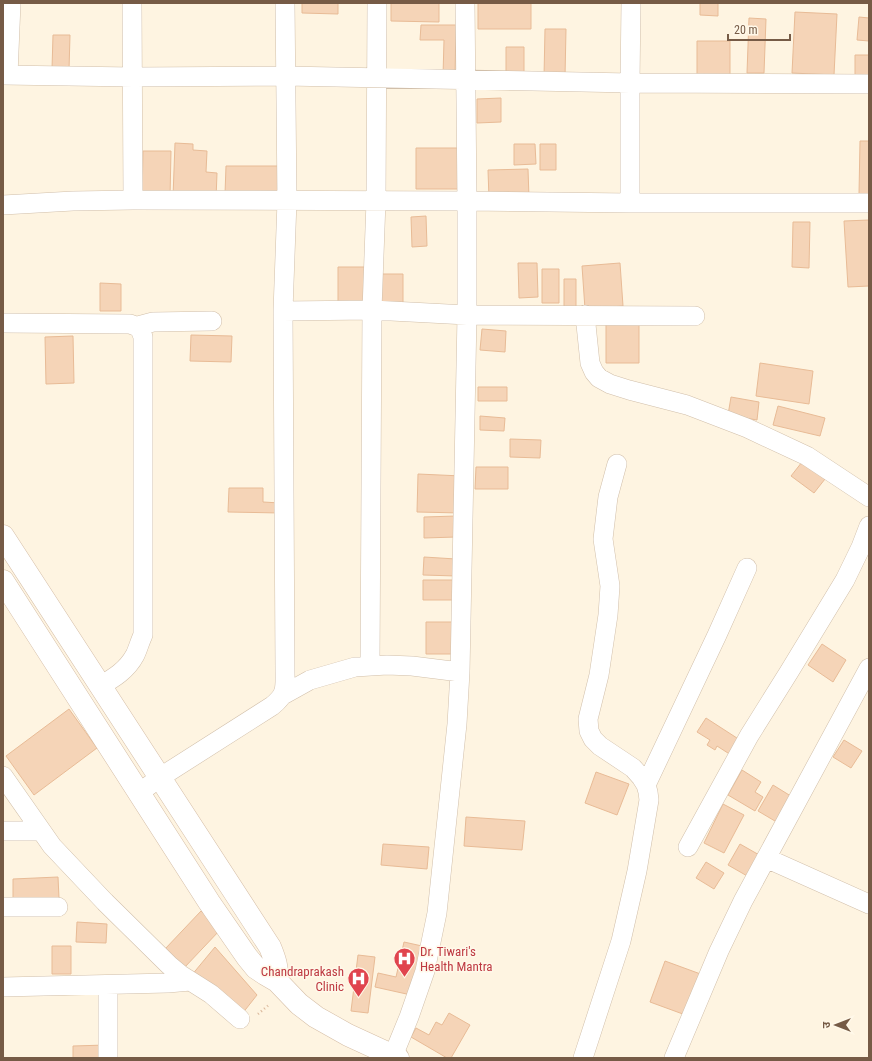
<svg xmlns="http://www.w3.org/2000/svg" width="872" height="1061" viewBox="0 0 872 1061" font-family="'Roboto Condensed','Noto Sans Devanagari',sans-serif">
	<rect width="100%" height="100%" fill="#fef4e1"/>
	<!-- building -->
	<path fill="#f5d4b7" stroke="#e8bb96" d="M 302,3 L 338,3 L 338,14 L 302,13 Z
		M 391,3 L 439,3 L 439,22 L 391,21 Z
		M 478,3 L 531,3 L 531,29 L 478,29 Z
		M 700,3 L 718,3 L 718,16 L 700,15 Z
		M 795,12 L 837,14 L 834,75 L 792,73 Z
		M 859,17 L 869,18 L 869,41 L 857,40 Z
		M 749,18 L 766,19 L 764,73 L 747,73 Z
		M 421,25 L 456,25 L 455,76 L 443,76 L 444,40 L 420,40 Z
		M 545,29 L 566,29 L 565,77 L 544,77 Z
		M 53,35 L 70,35 L 69,70 L 52,69 Z
		M 697,41 L 730,41 L 730,83 L 697,83 Z
		M 506,47 L 524,47 L 524,75 L 506,76 Z
		M 855,55 L 869,55 L 869,80 L 855,80 Z
		M 501,98 L 501,122 L 477,123 L 477,99 Z
		M 860,141 L 869,141 L 869,194 L 859,194 Z
		M 175,143 L 193,144 L 193,150 L 207,151 L 206,172 L 217,173 L 216,199 L 173,197 Z
		M 514,144 L 535,144 L 536,164 L 514,165 Z
		M 540,144 L 556,144 L 556,170 L 540,170 Z
		M 416,148 L 458,148 L 458,189 L 416,189 Z
		M 143,151 L 171,151 L 170,198 L 142,197 Z
		M 226,166 L 282,166 L 282,195 L 225,194 Z
		M 528,169 L 529,198 L 489,199 L 488,170 Z
		M 426,216 L 427,246 L 412,247 L 411,217 Z
		M 869,220 L 869,286 L 848,287 L 844,221 Z
		M 793,222 L 810,222 L 809,268 L 792,267 Z
		M 518,263 L 537,263 L 538,297 L 519,298 Z
		M 620,263 L 623,306 L 585,309 L 582,266 Z
		M 338,267 L 370,267 L 369,307 L 338,307 Z
		M 542,269 L 559,269 L 559,303 L 542,303 Z
		M 380,274 L 403,274 L 403,304 L 380,304 Z
		M 564,279 L 576,279 L 576,310 L 564,310 Z
		M 100,283 L 121,284 L 121,311 L 100,311 Z
		M 606,317 L 639,317 L 639,363 L 606,363 Z
		M 482,329 L 506,331 L 505,352 L 480,350 Z
		M 191,335 L 232,336 L 231,362 L 190,361 Z
		M 73,336 L 74,383 L 46,384 L 45,337 Z
		M 760,363 L 813,371 L 809,404 L 756,396 Z
		M 478,387 L 507,387 L 507,401 L 478,401 Z
		M 731,397 L 759,402 L 757,420 L 728,415 Z
		M 778,406 L 825,418 L 820,436 L 773,425 Z
		M 480,416 L 505,418 L 504,431 L 480,430 Z
		M 510,439 L 541,440 L 540,458 L 510,457 Z
		M 802,462 L 825,479 L 814,493 L 791,476 Z
		M 476,467 L 508,467 L 508,489 L 475,489 Z
		M 418,474 L 462,476 L 461,513 L 417,512 Z
		M 229,488 L 263,488 L 263,502 L 280,503 L 280,513 L 228,512 Z
		M 456,516 L 456,537 L 424,538 L 424,517 Z
		M 424,557 L 456,559 L 456,576 L 423,575 Z
		M 423,580 L 456,580 L 455,600 L 423,600 Z
		M 426,622 L 457,622 L 457,654 L 426,654 Z
		M 822,644 L 846,660 L 833,682 L 808,665 Z
		M 69,709 L 97,748 L 34,795 L 6,756 Z
		M 706,718 L 740,740 L 731,755 L 717,746 L 715,750 L 707,745 L 710,740 L 697,732 Z
		M 844,740 L 862,751 L 851,768 L 833,757 Z
		M 742,770 L 761,782 L 755,792 L 763,797 L 755,811 L 728,795 Z
		M 596,772 L 629,784 L 617,815 L 585,803 Z
		M 773,785 L 794,798 L 780,824 L 758,811 Z
		M 723,804 L 744,815 L 724,853 L 704,843 Z
		M 466,817 L 525,821 L 522,850 L 464,846 Z
		M 383,844 L 429,847 L 427,869 L 381,865 Z
		M 740,844 L 761,856 L 749,877 L 728,865 Z
		M 706,862 L 724,873 L 714,889 L 696,878 Z
		M 58,877 L 59,898 L 13,900 L 13,879 Z
		M 201,911 L 220,930 L 184,968 L 165,949 Z
		M 77,922 L 107,924 L 106,943 L 76,942 Z
		M 404,942 L 422,946 L 411,995 L 375,987 L 378,973 L 396,977 Z
		M 52,946 L 71,946 L 71,974 L 52,974 Z
		M 215,947 L 257,995 L 242,1014 L 191,976 Z
		M 358,955 L 375,957 L 368,1013 L 351,1011 Z
		M 665,961 L 706,976 L 691,1017 L 650,1002 Z
		M 449,1013 L 470,1025 L 451,1058 L 447,1058 L 411,1037 L 416,1028 L 429,1035 L 436,1022 L 442,1025 Z
		M 106,1045 L 106,1058 L 73,1058 L 73,1046 Z"/>
	<g fill="none" stroke-linecap="round" stroke-linejoin="round">
		<defs>
			<path id="street" d="M 132,3 L 133,200
				M 3,75 L 133,77 L 286,76 L 630,83 L 869,84
				M 8,75 L 11,3
				M 630,203 L 630,83 L 631,3
				M 3,205 L 73,201 L 133,200 L 467,201 L 630,203 L 869,203
				M 283,311 L 372,310 L 467,315 L 695,316
				M 585,315 L 590,363 L 594,372 L 599,378 L 610,384 L 629,390 L 687,405 L 747,428 L 807,456 L 869,497
				M 3,323 L 130,324 C 139,327 140,328 143,337 L 143,635 C 140,641 138,649 135,655 C 127,670 114,678 100,686
				M 138,326 L 153,322 L 212,321
				M 370,665 L 372,310 L 376,201 L 377,3
				M 283,695 L 310,680 L 355,667 L 387,665 L 412,666 L 460,672
				M 3,776 L 52,846 L 105,902 L 169,965 L 181,975 L 211,994 L 240,1019
				M 646,785 L 717,635 L 747,568
				M 139,793 L 159,778 L 272,706 C 287,694 285,688 285,670 L 283,311 L 287,201 L 285,3
				M 3,831 L 41,831
				M 688,847 L 749,736 L 789,672 L 845,580 L 861,547 L 869,526
				M 766,858 L 869,904
				M 3,907 L 58,907
				M 108,985 L 108,1058
				M 3,987 L 168,983 L 190,981
				M 393,1056 L 409,1017 L 425,971 L 437,913 L 457,724 L 460,672 L 467,315 L 467,201 L 465,3
				M 583,1058 L 621,941 L 637,871 L 649,800 L 648,792 L 646,785 L 641,777 L 633,768 L 600,746 L 593,739 L 589,731 L 588,719 L 599,675 L 608,615 L 610,586 L 603,539 L 608,497 L 617,464
				M 674,1058 L 719,951 L 743,901 L 869,668"/>
			<path id="secondary" d="M 3,536 L 270,947 C 275,959 278,968 277,981
				M 3,581 L 209,902 L 247,957 L 256,968 L 265,974 L 277,981 L 299,1004 L 316,1017 L 348,1035 L 398,1058"/>
		</defs>
		<!-- street casing -->
		<use href="#street" stroke="#d1bfaa" stroke-width="20"/>
		<!-- secondary casing -->
		<use href="#secondary" stroke="#d5bea7" stroke-width="23"/>
		<!-- path -->
		<path stroke="#dab79a" stroke-width="2.5" stroke-dasharray="1 3" stroke-linecap="butt" d="M 258,1014 L 270,1004"/>
		<!-- street -->
		<use href="#street" stroke="#fff" stroke-width="19"/>
		<!-- secondary -->
		<use href="#secondary" stroke="#fff" stroke-width="22"/>
	</g>
	<!-- icons -->
	<defs>
		<symbol id="hospital-pin" viewBox="-11 -11 22 30"><path d="M0 17L-7.5 6A9.5 9.5 0 1 1 7.5 6Z" fill="#e0444e" stroke="#fff8e9"/><path d="M-5-5h3v3.5h4V-5h3V5h-3V1.5h-4V5h-3Z" fill="#fff"/></symbol>
	</defs>
	<g fill-rule="evenodd">
		<use href="#hospital-pin" x="392" y="946" width="25" height="34"/>
		<use href="#hospital-pin" x="346" y="966" width="25" height="34"/>
	</g>
	<g text-anchor="middle" dominant-baseline="central" stroke-width="3" stroke-linejoin="round" paint-order="stroke">
		<!-- health labels -->
		<g font-size="13" fill="#be3a42" stroke="#fff8e9" text-anchor="start">
			<text x="420" y="951">Dr. Tiwari's<tspan x="420" dy="15">Health Mantra</tspan></text>
			<text x="344" y="971" text-anchor="end">Chandraprakash<tspan x="344" dy="15">Clinic</tspan></text>
		</g>
	</g>
	<!-- border -->
	<rect width="872" height="1061" fill="none" stroke="#765b46" stroke-width="8"/>
	<!-- north arrow -->
	<g transform="translate(836 1025) rotate(270)" stroke="#fff8e9" stroke-width="3" paint-order="stroke">
	<path d="M0-3L7 15L0 10L-7 15Z" fill="#765b46"/>
	<text y="-6" font-size="11" font-weight="bold" text-anchor="middle" fill="#765b46">उ</text>
	</g>
	<!-- scale -->
	<path d="M728 34v6h62v-6" fill="none" stroke="#765b46" stroke-width="2"/>
	<text x="734" y="34" font-size="12" fill="#765b46" stroke="#fff8e9" stroke-width="3" paint-order="stroke">20 m</text>
</svg>
